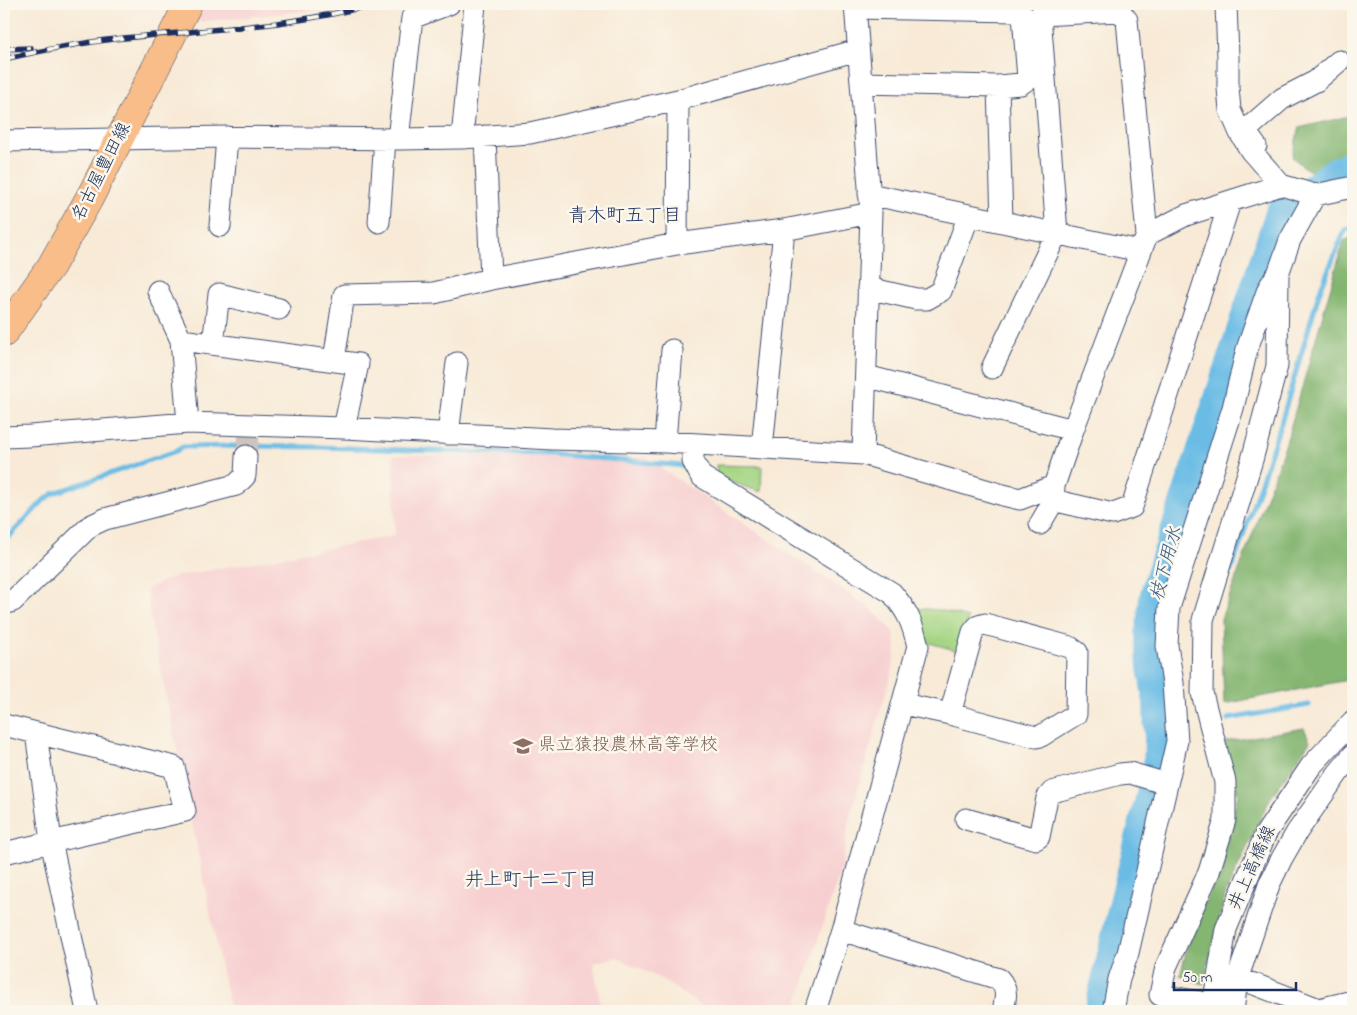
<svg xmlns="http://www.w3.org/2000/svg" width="1357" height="1015" viewBox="0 0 1357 1015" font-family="'Indie Flower','Klee One',sans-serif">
	<rect width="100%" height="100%" fill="#fbf7ec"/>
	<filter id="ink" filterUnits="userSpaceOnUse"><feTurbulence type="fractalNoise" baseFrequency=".02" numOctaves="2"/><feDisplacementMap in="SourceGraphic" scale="10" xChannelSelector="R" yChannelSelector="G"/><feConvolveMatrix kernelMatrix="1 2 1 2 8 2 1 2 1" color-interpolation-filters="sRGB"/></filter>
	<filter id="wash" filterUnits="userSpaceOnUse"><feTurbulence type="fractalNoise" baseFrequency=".0096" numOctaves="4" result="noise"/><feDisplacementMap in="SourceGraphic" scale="20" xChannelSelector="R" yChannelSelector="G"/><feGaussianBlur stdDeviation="1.12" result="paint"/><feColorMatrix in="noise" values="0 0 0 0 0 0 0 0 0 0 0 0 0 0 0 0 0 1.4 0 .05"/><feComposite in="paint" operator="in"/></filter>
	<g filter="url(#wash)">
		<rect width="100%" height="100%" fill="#f8ead7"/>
		<!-- built -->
		<path fill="#f7cfd0" d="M 199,4 L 354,4 L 343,7 L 189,23 Z
			M 393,455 L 646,458 L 870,608 L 894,632 L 896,650 L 892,672 L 849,820 L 842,866 L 795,1011 L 708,1011 L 663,980 L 616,957 L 593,963 L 602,1011 L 230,1011 L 150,616 L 147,589 L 173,577 L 395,536 Z"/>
		<!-- green -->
		<path fill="#a5d583" stroke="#608270" d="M 716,465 L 762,466 L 761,492 L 717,477 Z
			M 914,608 L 940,610 L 968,618 L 958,651 L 923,641 Z"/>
		<!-- forest -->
		<path fill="#84b671" stroke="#507268" d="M 1353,115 L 1353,173 L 1308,170 L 1292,157 L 1299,128 Z
			M 1353,237 L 1353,679 L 1224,704 L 1221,619 L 1286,443 L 1344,241 Z
			M 1304,728 L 1310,741 L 1270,799 L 1226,892 L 1203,984 L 1180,976 L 1187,948 L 1221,864 L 1238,795 L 1224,742 Z"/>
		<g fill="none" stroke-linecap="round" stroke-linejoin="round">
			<!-- stream -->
			<path stroke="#6abce5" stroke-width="5" d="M 4,542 L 44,500 L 54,493 L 176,451 L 183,447 L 236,446 L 319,447 L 496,453 L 550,454 L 684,466
				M 1231,571 L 1281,423 L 1319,293 L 1345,230 L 1353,228
				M 1228,719 L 1309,705"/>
			<!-- river -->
			<path stroke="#6abce5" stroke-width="30" d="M 1099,1011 L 1121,915 L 1158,767 L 1159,738 L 1158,702 L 1152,667 L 1150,635 L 1154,598 L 1159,580 L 1280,213 L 1335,172 L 1353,164"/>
		</g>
	</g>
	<g filter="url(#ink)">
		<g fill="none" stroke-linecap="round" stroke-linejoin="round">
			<!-- minor-tunnel -->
			<path stroke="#ccc5bf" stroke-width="21" stroke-dasharray="21 11" stroke-linecap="butt" d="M 246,456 L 249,436"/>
			<defs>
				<path id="minor" d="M 855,4 L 871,213 L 863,454
					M 1226,4 L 1228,57 L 1228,88 L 1230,110 L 1240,133 L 1251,151 L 1281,185 L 1315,195 L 1353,187
					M 855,8 L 1016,11 L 1023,15 L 1028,79 L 1021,84 L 998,86 L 861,83
					M 998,86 L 1002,222
					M 485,136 L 491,279
					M 462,138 L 475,4
					M 398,139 L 412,18 L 449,4
					M 4,141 L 227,137 L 398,139 L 462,138 L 530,133 L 678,100 L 858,50
					M 1256,146 L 1245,131 L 1283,98 L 1316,81 L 1339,61
					M 869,194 L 1140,251
					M 379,222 L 385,139
					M 220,226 L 227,137
					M 1147,235 L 1186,215 L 1281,185
					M 677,244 L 678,100
					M 868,288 L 916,299 L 927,299 L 941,291 L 969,215
					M 158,291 L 181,340
					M 213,344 L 219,294 L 279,309
					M 334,360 L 344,295 L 434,293 L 491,279 L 677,244 L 784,230 L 871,213
					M 866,376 L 1073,430
					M 188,423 L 181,340 L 358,364 L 344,428
					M 448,434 L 457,363
					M 4,437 L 30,436 L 188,423 L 344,428 L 552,439 L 665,442 L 863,454 L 1003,495 L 1020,499 L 1054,486 L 1073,430 L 1147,235 L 1127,20 L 1120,11 L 1040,15 L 1057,233 L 992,368
					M 665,442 L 672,350
					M 693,445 L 693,461 L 701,476 L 892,593 C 908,612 912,622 918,646 L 841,930 L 815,1011
					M 762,448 L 784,230
					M 1054,486 L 1053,502 L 1061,502 L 1113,514 L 1132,507 L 1230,202
					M 1040,524 L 1053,502
					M 4,604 L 13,601 L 90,526 L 105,519 L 236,485 L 245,476 L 246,456
					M 903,704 L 950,714 L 1036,737 L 1041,736 L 1076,714 L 1077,652 L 1070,647 L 985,624 L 978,626 L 973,632 L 950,714
					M 4,725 L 174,767 L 185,811 L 4,853
					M 36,733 L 51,841 L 87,1011
					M 966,819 L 1036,839 L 1039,837 L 1047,798 L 1052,792 L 1120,774 L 1130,773 L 1167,784
					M 841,930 L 999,979 C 1008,989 1006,998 1003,1011
					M 1237,980 L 1254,984 L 1319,1009 L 1353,1001
					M 1212,1004 L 1160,995 L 1166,967 L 1209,872 L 1225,820 L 1225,782 L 1202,693 L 1203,620 L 1252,460 L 1277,366 L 1278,274 L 1290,240 L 1315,195
					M 1113,1011 L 1119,979 L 1128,953 L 1177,741 L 1173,683 L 1167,646 L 1169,608 L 1233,408 L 1247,349 L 1268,289 L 1276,276
					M 1212,1011 L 1226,929 L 1266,833 L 1311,766 L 1353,721
					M 1233,1011 L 1237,980 L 1269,885 L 1282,858 L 1297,832 L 1338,773 L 1353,755"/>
				<path id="major" d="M 4,333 L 51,266 L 90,197 L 188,4"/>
			</defs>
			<!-- minor casing -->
			<use href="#minor" stroke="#3c4b70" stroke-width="23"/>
			<!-- major casing -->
			<use href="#major" stroke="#3c4b70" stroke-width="29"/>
			<!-- minor -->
			<use href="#minor" stroke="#fff" stroke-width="21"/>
			<!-- major -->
			<use href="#major" stroke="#f8bd88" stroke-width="28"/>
			<defs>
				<path id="rail" d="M 4,49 L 31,48
					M 4,59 C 44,50 84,42 124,38 C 208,29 292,27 374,4"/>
			</defs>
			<!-- rail casing -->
			<use href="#rail" stroke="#1b2f5e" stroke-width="5.5"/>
			<!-- rail -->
			<use href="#rail" stroke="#fbf7ec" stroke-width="4" stroke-dasharray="11" stroke-linecap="butt"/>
		</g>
	</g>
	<!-- icons -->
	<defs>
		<symbol id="school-bare" viewBox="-9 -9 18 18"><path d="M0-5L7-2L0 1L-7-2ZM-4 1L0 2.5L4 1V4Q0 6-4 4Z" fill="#8d6e63" stroke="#fbf7ec" stroke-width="2.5" paint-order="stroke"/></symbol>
	</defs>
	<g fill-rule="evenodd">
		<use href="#school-bare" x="509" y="732" width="28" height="28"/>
	</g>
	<g text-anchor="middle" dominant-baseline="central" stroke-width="5" stroke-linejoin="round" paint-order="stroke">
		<!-- street labels -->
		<g font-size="18" fill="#1b2f5e" stroke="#fbf7ec">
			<text transform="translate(102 172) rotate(-63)">名古屋豊田線</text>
			<text transform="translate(1253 868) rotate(-66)">井上高橋線</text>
		</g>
		<!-- education labels -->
		<g font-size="18" fill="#785e54" stroke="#fbf7ec" text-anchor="start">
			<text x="538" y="746">県立猿投農林高等学校</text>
		</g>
		<!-- neighbourhood labels -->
		<g font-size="19" fill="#1b2f5e" stroke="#fbf7ec">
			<text x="625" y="216">青木町五丁目</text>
			<text x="531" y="880">井上町十二丁目</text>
		</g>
		<!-- water labels -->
		<g font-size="19" font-style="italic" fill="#335986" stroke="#fbf7ec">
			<text transform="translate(1167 564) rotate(-75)">枝下用水</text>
		</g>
	</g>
	<!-- margin -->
	<rect width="1357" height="1015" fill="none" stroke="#fbf7ec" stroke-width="20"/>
	<!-- scale -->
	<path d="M1174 982v8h122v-8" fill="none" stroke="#1b2f5e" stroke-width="2.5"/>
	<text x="1182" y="982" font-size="15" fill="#1b2f5e" stroke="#fbf7ec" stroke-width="4" paint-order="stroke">50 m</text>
</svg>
